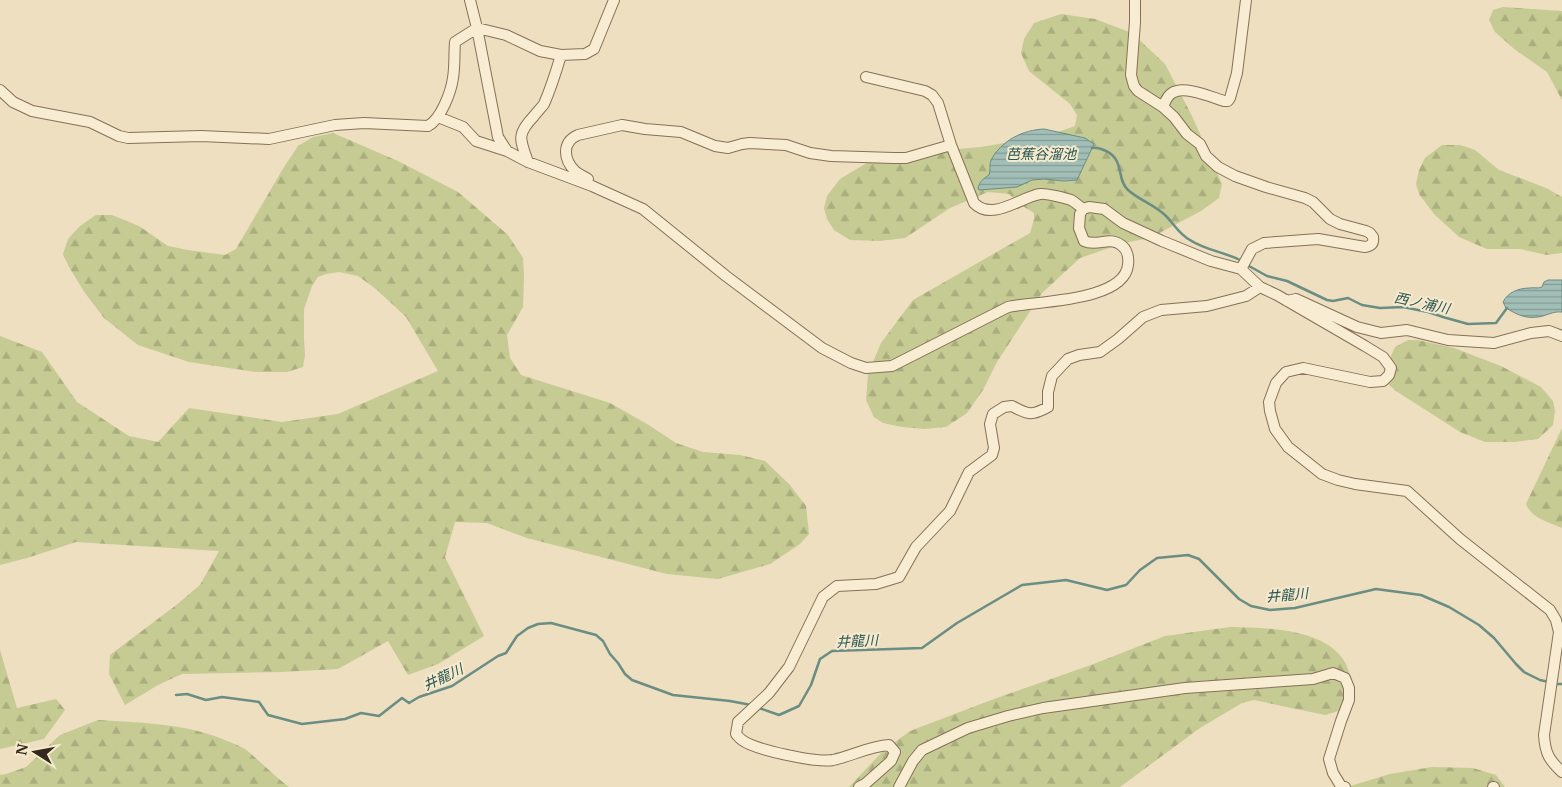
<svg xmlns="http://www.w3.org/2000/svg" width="1562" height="787" viewBox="0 0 1562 787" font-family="Merriweather,'Noto Sans JP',serif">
	<defs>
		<pattern id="forest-firs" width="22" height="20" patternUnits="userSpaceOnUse" patternTransform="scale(1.25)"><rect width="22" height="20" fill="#c5cb93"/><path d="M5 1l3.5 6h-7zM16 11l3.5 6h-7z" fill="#aaae7e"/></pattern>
		<pattern id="water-rules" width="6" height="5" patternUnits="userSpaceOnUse" patternTransform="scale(1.25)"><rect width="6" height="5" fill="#a2bfb7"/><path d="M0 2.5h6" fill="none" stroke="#859b94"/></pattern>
	</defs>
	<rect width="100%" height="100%" fill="#eddfbf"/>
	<!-- forest -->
	<path fill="url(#forest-firs)" d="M 1503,7 L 1562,11 L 1562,100 L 1547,72 L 1513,48 L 1495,32 L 1489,20 L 1493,10 Z
		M 1061,14 L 1095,19 L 1132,33 L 1165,64 L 1192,116 L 1222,184 L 1219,198 L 1201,211 L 1150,238 L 1124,243 L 1080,258 L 1042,293 L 997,362 L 983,390 L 967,413 L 946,427 L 924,429 L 902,427 L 883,423 L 874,417 L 866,400 L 868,374 L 881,343 L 913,300 L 1030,233 L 1034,219 L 1034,213 L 1021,205 L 1009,194 L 988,192 L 950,208 L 905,238 L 880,241 L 850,240 L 834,230 L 827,219 L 824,208 L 827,196 L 840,179 L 870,161 L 914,153 L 981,147 L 1032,138 L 1061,131 L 1075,126 L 1077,115 L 1070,104 L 1029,71 L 1021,53 L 1024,39 L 1034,23 Z
		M 333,133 L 398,161 L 458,192 L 508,235 L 523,258 L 524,276 L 523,307 L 507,335 L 510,358 L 521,375 L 610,403 L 647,424 L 676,443 L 703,452 L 740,455 L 765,461 L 790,485 L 806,506 L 809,534 L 800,544 L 770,564 L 718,579 L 667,574 L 527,538 L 487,523 L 455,522 L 445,557 L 484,636 L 438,664 L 408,675 L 388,641 L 338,669 L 281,672 L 182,674 L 158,685 L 125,705 L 109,674 L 110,655 L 175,606 L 200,585 L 219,551 L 76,542 L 27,558 L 0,565 L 0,336 L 42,352 L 77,402 L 129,436 L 158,442 L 189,408 L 282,422 L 338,414 L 438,371 L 406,317 L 376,289 L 358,276 L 339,272 L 326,274 L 318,277 L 312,286 L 304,309 L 304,340 L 305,355 L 303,367 L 287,372 L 256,372 L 189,362 L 138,345 L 104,318 L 85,293 L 69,267 L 63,254 L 68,239 L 80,226 L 96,215 L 112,215 L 139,226 L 168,246 L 188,250 L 225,255 L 236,249 L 284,167 L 298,146 L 313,137 Z
		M 1442,145 L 1460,145 L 1475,150 L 1499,170 L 1546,188 L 1562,197 L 1562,253 L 1547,255 L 1520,249 L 1487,249 L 1459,237 L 1434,214 L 1419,194 L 1416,184 L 1419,170 L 1425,158 Z
		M 1408,340 L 1418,340 L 1454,348 L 1501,366 L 1541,387 L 1553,401 L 1555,411 L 1553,425 L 1538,439 L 1515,442 L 1485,442 L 1460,432 L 1396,391 L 1387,383 L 1384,372 L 1395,347 Z
		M 1562,428 L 1562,528 C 1549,522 1532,519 1526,504 Z
		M 1230,627 C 1269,628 1339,628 1350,675 C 1355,693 1357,692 1349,708 L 1325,715 L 1254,700 L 1242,703 L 1200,728 L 1120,787 L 849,787 L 884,750 L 910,731 L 994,699 L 1091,665 L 1165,636 Z
		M 0,650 L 17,708 L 56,699 L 65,710 L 44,739 L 0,749 Z
		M 98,720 C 141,723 187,723 227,741 C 233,743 240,746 245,749 C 260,761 273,775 289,787 L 0,787 L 0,775 L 6,774 L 26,767 L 60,735 Z
		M 1432,767 L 1473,768 L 1496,775 L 1505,787 L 1347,787 L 1390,774 Z"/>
	<!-- water -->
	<path fill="url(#water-rules)" stroke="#6a8d84" d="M 1044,129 L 1085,138 L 1094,144 L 1077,180 L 1064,181 L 1044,179 L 1032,180 L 1017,187 L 979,190 L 978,188 C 980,181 983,179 989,175 C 991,170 989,165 991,160 C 1002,140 1023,130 1044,129 Z
		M 1548,280 L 1562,280 L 1562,312 C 1552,311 1547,316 1538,317 C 1525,319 1516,314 1506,308 L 1503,302 C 1508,292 1519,288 1530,288 C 1535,287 1537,289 1542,287 L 1544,282 Z"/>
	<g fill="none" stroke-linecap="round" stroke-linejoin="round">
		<!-- stream -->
		<path stroke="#6a8d84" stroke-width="2.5" d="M 1092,148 C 1098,147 1101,149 1106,151 C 1125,160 1116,179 1128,190 C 1139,200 1155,205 1166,216 C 1174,224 1179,234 1190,240 C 1205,250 1224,252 1240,260
			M 1249,266 L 1267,276 L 1287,281 L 1327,300 L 1333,301 L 1348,298 L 1362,305 L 1380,308 L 1403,307 L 1428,312 L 1443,317 L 1468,324 L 1496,323 L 1507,308
			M 1554,684 L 1562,684
			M 176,695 L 187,694 L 206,700 L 222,697 L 259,702 L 268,715 L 302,724 L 345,719 L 361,713 L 379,716 L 402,698 L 409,703 L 419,697 L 452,686 L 498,656 L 506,653 L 517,636 L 528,628 L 538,624 L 551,623 L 596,635 L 603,641 L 610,654 L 618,663 L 625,674 L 632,680 L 673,695 L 730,701 L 751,705
			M 759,708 L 779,715 L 799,706 L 811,685 L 820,659 L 832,651 L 922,648 L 957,623 L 1022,585 L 1066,580 L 1107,590 L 1126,585 L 1140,570 L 1157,558 L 1188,555 L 1199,559 L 1239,599 L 1251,606 L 1270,610 L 1295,608 L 1376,589 L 1421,595 L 1449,607 L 1479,625 L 1494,638 L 1516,664 L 1524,672 L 1540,680 L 1549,682"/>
		<defs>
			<path id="minor" d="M 470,0 L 477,28 L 498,137 L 507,151
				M 1135,0 L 1135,22 L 1131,75 L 1134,86 L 1138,91 L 1163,107 L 1174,117 L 1187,134 L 1200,144 L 1206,156 L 1218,167 L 1235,176 L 1266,187 L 1305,198 L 1313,202 L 1330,219 L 1340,224 L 1366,231 L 1370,233 L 1373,237 C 1374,244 1371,246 1365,247 L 1318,239 L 1264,243 L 1252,249 L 1241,269
				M 866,77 L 925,91 L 932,95 L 938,103 L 951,145 L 974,203 C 992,222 1021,197 1040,194 C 1045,193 1065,198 1071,200 C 1075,202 1079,206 1083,209
				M 0,90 L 13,102 L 32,111 L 90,122 L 119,136 L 128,138 L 201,136 L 269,139 L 335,125 L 364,123 L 428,126 C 441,119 451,92 453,78 C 455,66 454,54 455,42 L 477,28 L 506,35 L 540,51 L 561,55 L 585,54 L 594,49 L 614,0
				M 1163,107 C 1165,102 1167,96 1172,93 C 1184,85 1211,97 1224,101 L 1228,101 L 1230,98 L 1237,73 L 1246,0
				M 438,117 L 463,127 L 476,141 L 507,151 L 528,162 L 592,186 L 643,209 L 726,276 L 822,348 L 851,363 L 866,368 L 892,366 L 1008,307 C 1035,301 1124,302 1128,265 C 1129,257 1127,249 1121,245 C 1109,236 1097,247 1084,241 L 1079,228 L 1080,214 L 1083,209 L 1089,207 L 1104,209 L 1123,223 L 1162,241 L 1211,261 L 1241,269 L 1260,287 L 1277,295 L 1365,346 L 1383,357 L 1391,368 L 1389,375 L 1383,381 L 1370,382 L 1303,368 L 1286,372 L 1276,383 L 1269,402 L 1270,411 L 1275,429 L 1288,447 L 1322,474 L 1338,480 L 1355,484 L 1407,491 L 1460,539 L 1550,610 L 1556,620 L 1559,632 L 1544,735 C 1545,753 1549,760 1562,772
				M 528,162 C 520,139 516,135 534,116 C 537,112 541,108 544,104 C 551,88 556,72 561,55
				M 588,179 C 584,176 579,175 575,171 C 563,159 562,142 578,135 L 622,125 L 645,129 L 681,132 L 715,146 L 728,148 L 742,144 L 750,143 L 786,145 L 810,153 L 831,156 L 894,158 L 906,158 L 951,145
				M 1287,301 L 1296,299 L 1357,327 L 1381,333 L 1407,330 L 1448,340 L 1494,343 L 1531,333 L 1549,331 L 1562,336
				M 859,787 L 865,784 L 891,761 L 895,752 L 889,745 C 870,746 852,756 833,760 C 817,763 755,750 742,740 C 739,738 738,736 736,734 L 738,722 L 769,693 L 789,667 L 823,597 L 837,586 L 876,584 L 899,577 L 916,547 L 950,511 L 969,472 L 992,455 L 994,448 L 990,424 L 993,414 L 1004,407 L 1012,406 C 1028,415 1032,416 1048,407 L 1048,392 L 1052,376 L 1068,359 L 1079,355 L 1100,352 L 1118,339 L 1143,317 L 1161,310 L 1207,306 L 1246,296 L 1260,287
				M 899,787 L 913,761 L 922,750 L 968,728 L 1008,716 L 1043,708 L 1185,688 L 1313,679 L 1333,673 L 1345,678 L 1349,688 L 1349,700 L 1341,721 L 1329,759 L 1333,773 L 1341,786 L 1345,787
				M 1493,787 L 1494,787"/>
		</defs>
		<!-- minor casing -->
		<use href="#minor" stroke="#867058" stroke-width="12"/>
		<!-- minor -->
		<use href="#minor" stroke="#f8edd2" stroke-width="10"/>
	</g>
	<g text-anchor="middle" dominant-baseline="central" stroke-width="4" stroke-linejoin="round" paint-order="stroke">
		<!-- water labels -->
		<g font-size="14" font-style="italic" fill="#2b5552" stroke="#f5eace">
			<text x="1041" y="154">芭蕉谷溜池</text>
			<text transform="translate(1422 303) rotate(12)">西ノ浦川</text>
			<text transform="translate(1287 595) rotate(-5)">井龍川</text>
			<text transform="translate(857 641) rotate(-3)">井龍川</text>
			<text transform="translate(443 677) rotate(-25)">井龍川</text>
		</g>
	</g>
	<!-- north arrow -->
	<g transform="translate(35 752) rotate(281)" stroke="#f5eace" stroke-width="4" paint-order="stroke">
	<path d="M0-4L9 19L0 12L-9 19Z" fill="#35281c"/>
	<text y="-8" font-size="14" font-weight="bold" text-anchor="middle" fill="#35281c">N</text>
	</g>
</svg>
